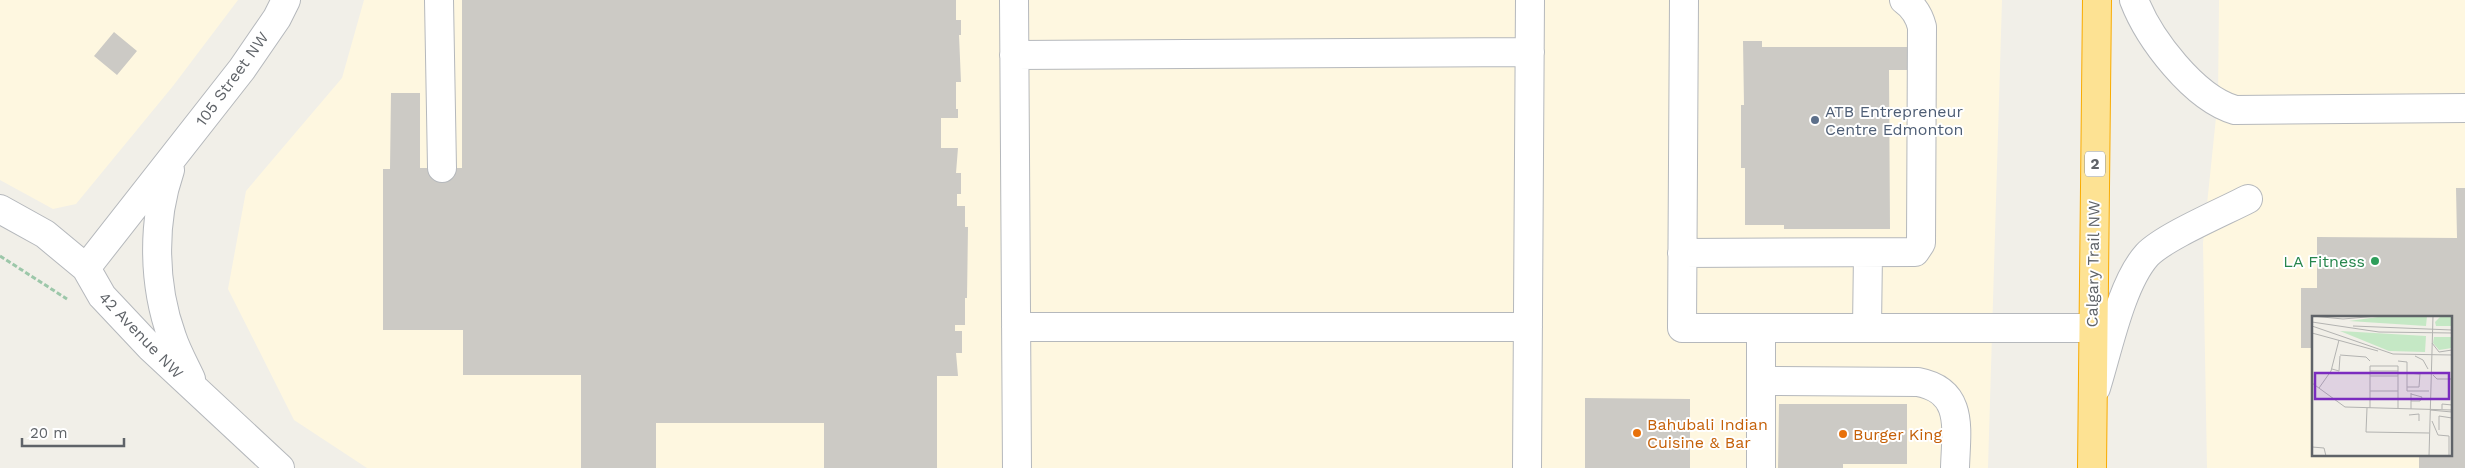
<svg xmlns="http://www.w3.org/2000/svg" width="2465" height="468" viewBox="0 0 2465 468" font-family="'Work Sans',sans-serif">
	<rect width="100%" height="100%" fill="#f1efe8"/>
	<!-- commercial -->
	<path fill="#fef7e0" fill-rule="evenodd" d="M 0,0 L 238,0 L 173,86 L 76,204 L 53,209 L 0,180 Z
		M 364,0 L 2002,0 L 1988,468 L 367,468 L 294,420 L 228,289 L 246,191 L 342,78 Z
		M 2219,0 L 2465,0 L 2465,468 L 2207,468 L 2203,243 L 2218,98 ZM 2314,317 L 2451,317 L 2451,454 L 2314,454 Z"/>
	<!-- building -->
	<path fill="#cccac5" d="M 462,0 L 956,0 L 956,20 L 961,20 L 961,35 L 959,35 L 961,82 L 956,82 L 956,109 L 958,109 L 958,118 L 941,118 L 941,148 L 958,148 L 956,173 L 961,173 L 961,194 L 957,194 L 957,206 L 965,206 L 965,227 L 968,227 L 967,298 L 965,298 L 965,325 L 955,325 L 955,331 L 962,331 L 962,353 L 956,353 L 958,376 L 937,376 L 937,468 L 824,468 L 824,423 L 656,423 L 656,468 L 581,468 L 581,375 L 463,375 L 463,330 L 383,330 L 383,169 L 390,169 L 391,93 L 420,93 L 420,168 L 462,168 Z
		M 114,32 L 137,51 L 117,75 L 94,56 Z
		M 1743,41 L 1762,41 L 1762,47 L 1910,47 L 1910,70 L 1889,70 L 1890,229 L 1784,229 L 1784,225 L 1745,225 L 1745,168 L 1741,168 L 1741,105 L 1744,105 Z
		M 2456,188 L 2465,188 L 2465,468 L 2419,468 L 2419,454 L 2451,454 L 2451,317 L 2314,317 L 2314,348 L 2301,348 L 2301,288 L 2317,288 L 2317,237 L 2457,238 Z
		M 1585,398 L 1690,399 L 1690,468 L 1585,468 Z
		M 1779,404 L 1907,404 L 1907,464 L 1843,464 L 1843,468 L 1778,468 Z"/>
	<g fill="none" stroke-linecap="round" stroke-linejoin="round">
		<defs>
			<path id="minor" d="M 439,0 L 442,168
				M 1014,0 L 1017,468
				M 1684,0 L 1682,328 L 2092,328
				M 2134,0 C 2149,39 2194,98 2235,110 L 2465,108
				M 1014,55 L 1530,52
				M 170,170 C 152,222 153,285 172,337 C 177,352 185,366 191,379
				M 0,209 L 45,234 L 86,268 L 102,296 L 150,347 L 280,468
				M 1682,253 L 1915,252 L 1921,243 L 1922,27 C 1919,15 1914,7 1904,0
				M 86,268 L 242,69 L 277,18 L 286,0
				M 1016,327 L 1528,327
				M 1761,328 L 1761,468
				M 1867,328 L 1868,253
				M 1761,381 L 1918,382 C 1965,391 1956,430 1955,468
				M 2096,388 C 2108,350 2121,284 2147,255 C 2164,237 2223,212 2248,199
				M 1527,468 L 1530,0"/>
			<path id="highway" d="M 2092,468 L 2097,0"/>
		</defs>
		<!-- minor casing -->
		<use href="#minor" stroke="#b5b8bc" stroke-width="30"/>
		<!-- highway casing -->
		<use href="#highway" stroke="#f9ab00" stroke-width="30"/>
		<!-- path -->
		<path stroke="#9cc7a9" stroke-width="3" stroke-dasharray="5 2.5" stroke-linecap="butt" d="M 0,256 L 67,299"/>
		<!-- minor -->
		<use href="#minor" stroke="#fff" stroke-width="28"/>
		<!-- highway -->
		<use href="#highway" stroke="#fde293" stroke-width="28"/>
	</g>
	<!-- markers -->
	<circle fill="#5c6f8a" stroke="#fff" stroke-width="2" cx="1815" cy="120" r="5"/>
	<circle fill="#2e9e5b" stroke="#fff" stroke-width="2" cx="2375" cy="261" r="5"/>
	<g fill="#e8710a" stroke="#fff" stroke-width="2">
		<circle cx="1637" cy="433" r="5"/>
		<circle cx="1843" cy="434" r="5"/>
	</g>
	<g text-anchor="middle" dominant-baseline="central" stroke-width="4" stroke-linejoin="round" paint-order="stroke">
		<!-- shield labels -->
		<rect fill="#fff" stroke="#8f9295" stroke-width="1" x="2085" y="151.5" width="20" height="25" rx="4"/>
		<g font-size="15" font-weight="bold" fill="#5f6368">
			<text x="2095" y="164">2</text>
		</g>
		<!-- street labels -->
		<g font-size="16" fill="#5f6368" stroke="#fff">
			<text transform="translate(232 79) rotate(-54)">105 Street NW</text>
			<text transform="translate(2093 264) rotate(-89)">Calgary Trail NW</text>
			<text transform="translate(141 335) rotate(46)">42 Avenue NW</text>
		</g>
		<!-- service labels -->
		<g font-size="16" fill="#4e5e75" stroke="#fff" text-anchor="start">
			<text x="1825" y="111">ATB Entrepreneur<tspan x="1825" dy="18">Centre Edmonton</tspan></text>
		</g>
		<!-- leisure labels -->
		<g font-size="16" fill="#27864d" stroke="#fff" text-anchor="end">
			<text x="2365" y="261">LA Fitness</text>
		</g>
		<!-- food labels -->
		<g font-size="16" fill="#c56008" stroke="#fff" text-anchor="start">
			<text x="1647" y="424">Bahubali Indian<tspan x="1647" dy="18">Cuisine &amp; Bar</tspan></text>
			<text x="1853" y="434">Burger King</text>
		</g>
	</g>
	<!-- overview -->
	<g transform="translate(2312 316)">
		<rect width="140" height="140" fill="#f1efe8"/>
		<path d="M 73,0 L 115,0 L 114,10 L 37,5 ZM 128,1 L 140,1 L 140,10 L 124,10 L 123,6 ZM 28,15 L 114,20 L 113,36 L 77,35 ZM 122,21 L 140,21 L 140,32 L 127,34 L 121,27 Z" fill="#c5e8c5"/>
		<path fill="none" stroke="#b3b3b1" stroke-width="1" d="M 0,0 L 31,3 L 66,0M 0,6 L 67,16 L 140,17M 0,10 L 81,38 L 140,39M 41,10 L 140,14M 0,17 L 66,35M 120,27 L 127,36 L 140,34M 28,39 L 54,41 L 58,45M 103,40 L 111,44 L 116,53M 86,45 L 95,46 L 95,57 L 108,58 L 107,71 L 95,71M 20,53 L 27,55 L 28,40M 58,55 L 86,55M 87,57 L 95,57 L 95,75 L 117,75M 121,59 L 125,63 L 140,63M 58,60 L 86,60M 0,67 L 33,91 L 140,94M 7,72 L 19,55 L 27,24M 58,75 L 86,75M 99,78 L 110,81 L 108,85 L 99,85M 55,92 L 54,116 L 117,117M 58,92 L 58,50 L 86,50 L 86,92M 99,93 L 99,77M 130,93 L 130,88 L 140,89M 118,94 L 140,96M 97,99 L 107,98 L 107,105M 120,105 L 126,119 L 137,120 L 137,140M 127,114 L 127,100 L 140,102M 0,131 L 12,132 L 14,140M 117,140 L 121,0"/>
		<path fill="#7b2cbf" fill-opacity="0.15" stroke="#7b2cbf" stroke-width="2.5" d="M 3,57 L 137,57 L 137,83 L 3,83 Z"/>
		<rect width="140" height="140" fill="none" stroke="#5f6368" stroke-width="2.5"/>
	</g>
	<!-- scale -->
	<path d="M22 438v8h102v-8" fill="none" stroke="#5f6368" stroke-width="2.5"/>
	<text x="30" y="438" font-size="15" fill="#5f6368" stroke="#ffffff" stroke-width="4" paint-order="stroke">20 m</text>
</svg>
